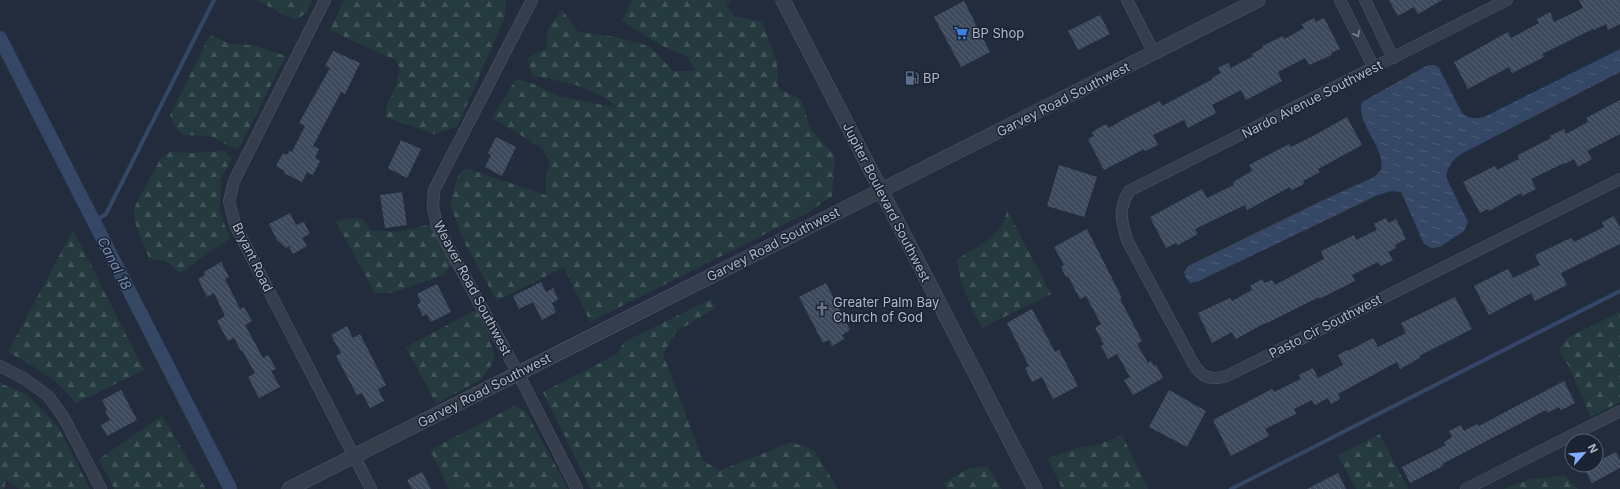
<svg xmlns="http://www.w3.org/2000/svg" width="1620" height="489" viewBox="0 0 1620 489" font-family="Inter,sans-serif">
	<defs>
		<pattern id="forest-firs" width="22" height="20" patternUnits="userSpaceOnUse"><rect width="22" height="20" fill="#243a3e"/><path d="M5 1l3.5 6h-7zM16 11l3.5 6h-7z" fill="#415459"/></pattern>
		<pattern id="water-ripples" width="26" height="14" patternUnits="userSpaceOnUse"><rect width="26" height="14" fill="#344765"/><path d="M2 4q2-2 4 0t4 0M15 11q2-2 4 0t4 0" fill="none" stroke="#4f5f7a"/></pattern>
		<pattern id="building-back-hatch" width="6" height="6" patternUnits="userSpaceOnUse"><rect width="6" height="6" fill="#3d4a5d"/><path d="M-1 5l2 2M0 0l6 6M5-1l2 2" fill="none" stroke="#576273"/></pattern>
	</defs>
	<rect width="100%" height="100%" fill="#222c3d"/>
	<!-- forest -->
	<path fill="url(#forest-firs)" d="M 256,0 L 312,0 L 307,13 L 294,20 Z
		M 344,0 L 506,0 L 505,17 L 457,127 L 434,134 L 386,117 L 386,107 L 394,91 L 400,69 L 395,60 L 330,30 Z
		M 632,0 L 731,0 L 726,5 L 734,16 L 762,22 L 777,62 L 778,88 L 801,100 L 811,129 L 835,157 L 832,196 L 807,213 L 590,322 L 564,267 L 497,301 L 465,244 L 450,205 L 458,175 L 466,168 L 546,195 L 546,177 L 550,161 L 542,148 L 492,118 L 516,79 L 534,84 L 559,96 L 618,108 C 596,87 562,81 533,76 L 527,58 L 546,49 L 548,29 L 562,10 L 578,32 L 615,37 L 649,46 L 673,71 L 695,71 L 688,57 L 658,44 L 622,21 Z
		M 210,35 L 230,44 L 253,45 L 286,56 L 238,150 L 210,136 L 183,135 L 175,127 L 170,115 Z
		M 225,151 L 232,159 L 221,178 L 220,212 L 230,238 L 180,273 L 167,262 L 149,258 L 135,223 L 134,208 L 161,158 L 170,152 L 191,153 Z
		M 1007,210 L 1051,294 L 982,328 C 971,307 959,283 957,259 C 977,247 1004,235 1007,210 Z
		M 348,218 L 362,218 L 370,230 L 397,232 L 432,224 L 452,263 L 444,275 L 391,293 L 375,293 L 336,222 Z
		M 73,230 L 144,370 L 76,403 L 55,381 L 28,363 L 8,352 Z
		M 711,299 L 715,308 L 676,332 L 663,354 L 703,460 L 719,471 L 791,442 L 814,450 L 838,489 L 591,489 L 543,392 L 617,354 L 624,342 Z
		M 476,310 L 488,333 L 495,359 L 482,379 L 436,404 L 406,347 Z
		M 1620,312 L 1620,402 L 1591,417 L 1568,365 L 1559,350 L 1567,338 Z
		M 0,383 L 28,395 L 58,427 L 90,489 L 20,489 L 6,479 L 4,489 L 0,489 Z
		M 514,406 L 525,410 L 568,489 L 449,489 L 430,450 Z
		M 162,416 L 206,489 L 114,489 L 99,459 Z
		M 1380,434 L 1380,435 L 1408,489 L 1356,489 L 1338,455 Z
		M 1122,435 L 1148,489 L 1062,489 L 1048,458 L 1077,448 L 1097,445 Z
		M 988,466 L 1002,489 L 947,489 L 943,483 L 970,468 Z
		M 1565,476 L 1578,489 L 1503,489 L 1531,479 Z"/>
	<!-- water -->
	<path fill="url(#water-ripples)" d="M 1620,49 L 1620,72 L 1461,154 C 1452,161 1448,166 1446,177 L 1468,222 L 1464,231 L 1440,247 L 1432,248 L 1424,244 L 1401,192 L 1391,191 L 1378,195 L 1199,281 L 1190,283 L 1186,278 L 1184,272 L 1188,266 L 1319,202 L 1374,177 L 1381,170 C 1386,146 1355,124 1362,102 L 1428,65 L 1435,65 L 1439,68 L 1462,113 C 1469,119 1475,119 1484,117 Z"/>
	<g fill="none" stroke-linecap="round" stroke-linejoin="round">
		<!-- stream -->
		<path stroke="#344765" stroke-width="4" d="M 94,222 L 106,214 L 214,0
			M 1231,489 L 1620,291"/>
		<!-- canal -->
		<path stroke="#344765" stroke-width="14" d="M 0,38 L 230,488"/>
	</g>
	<!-- building -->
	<path fill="url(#building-back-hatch)" d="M 1389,0 L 1442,0 L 1418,14 L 1414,7 L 1398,16 Z
		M 1579,0 L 1620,0 L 1620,24 L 1608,30 L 1606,24 L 1594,30 L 1593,29 L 1542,54 L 1544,57 L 1512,73 L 1509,67 L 1468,89 L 1454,62 L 1508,32 L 1511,38 L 1539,23 L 1537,19 L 1550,12 L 1554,22 L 1583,8 Z
		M 964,1 L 990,52 L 961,67 L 934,17 Z
		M 1100,15 L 1110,34 L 1078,50 L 1068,31 Z
		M 1314,18 L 1316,22 L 1324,18 L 1340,49 L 1331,53 L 1332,55 L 1309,65 L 1305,58 L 1278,72 L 1282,81 L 1246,100 L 1241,90 L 1212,105 L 1216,113 L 1188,128 L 1184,120 L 1153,135 L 1158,145 L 1145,151 L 1144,149 L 1104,170 L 1088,139 L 1094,136 L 1092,132 L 1106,124 L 1109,128 L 1128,117 L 1160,101 L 1162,106 L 1213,79 L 1212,78 L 1221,73 L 1218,68 L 1228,63 L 1231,68 L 1253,56 L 1252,54 L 1263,48 L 1262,46 L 1283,36 L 1284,39 L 1304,28 L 1302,24 Z
		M 333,51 L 360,63 L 345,94 L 341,92 L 313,146 L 319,149 L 315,158 L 320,161 L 313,175 L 307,172 L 302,182 L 284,173 L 285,171 L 276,166 L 283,153 L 287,155 L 289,151 L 292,152 L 305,126 L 299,123 L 330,68 L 325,66 Z
		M 1620,100 L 1620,134 L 1587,151 L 1592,159 L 1578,167 L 1574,159 L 1565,164 L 1564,163 L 1531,179 L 1536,189 L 1522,196 L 1521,193 L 1489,211 L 1488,209 L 1480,213 L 1463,182 L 1495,166 L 1497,170 L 1519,159 L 1518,155 L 1551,138 L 1550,136 L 1564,129 L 1566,134 L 1588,122 L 1586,118 Z
		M 1347,117 L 1362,145 L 1318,169 L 1320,172 L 1303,181 L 1304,184 L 1292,190 L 1290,187 L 1247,210 L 1245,205 L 1195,229 L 1198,234 L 1178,245 L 1176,243 L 1166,248 L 1150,217 L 1202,189 L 1207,198 L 1234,185 L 1233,182 L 1252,171 L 1249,165 L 1289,144 L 1291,147 L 1313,136 Z
		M 496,137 L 516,147 L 502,176 L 485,167 L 491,155 L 488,153 Z
		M 401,140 L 421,149 L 407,178 L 388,168 Z
		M 1059,165 L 1097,177 L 1084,217 L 1047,206 Z
		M 402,192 L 407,225 L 385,228 L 380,195 Z
		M 290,213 L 296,225 L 304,222 L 310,234 L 302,238 L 307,246 L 293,254 L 289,246 L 286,248 L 277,240 L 269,224 Z
		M 1614,216 L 1620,228 L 1620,244 L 1561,273 L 1567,285 L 1535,301 L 1531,293 L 1489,315 L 1474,286 L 1508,269 L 1513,278 L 1540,265 L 1535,255 L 1571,238 L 1574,242 L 1604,227 L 1602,222 Z
		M 1386,218 L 1389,223 L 1396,219 L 1406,239 L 1395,245 L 1396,248 L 1388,252 L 1393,260 L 1381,266 L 1378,262 L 1352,275 L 1355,281 L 1319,299 L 1319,297 L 1265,324 L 1265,323 L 1236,339 L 1232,332 L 1212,343 L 1198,313 L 1230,298 L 1232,301 L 1252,290 L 1250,286 L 1262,279 L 1265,283 L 1272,280 L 1275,285 L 1324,259 L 1321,251 L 1354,235 L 1356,240 L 1377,230 L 1374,224 Z
		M 1087,229 L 1122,298 L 1120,299 L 1142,341 L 1137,344 L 1148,363 L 1151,361 L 1154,366 L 1156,365 L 1163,378 L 1133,395 L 1124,380 L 1130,377 L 1117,354 L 1108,359 L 1101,346 L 1104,344 L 1095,328 L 1101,324 L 1086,296 L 1080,299 L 1068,276 L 1066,277 L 1061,267 L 1064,265 L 1054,247 Z
		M 221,262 L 229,277 L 225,279 L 240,309 L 244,307 L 252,321 L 245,325 L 263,358 L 268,355 L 276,369 L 271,371 L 280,387 L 259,398 L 248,377 L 255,373 L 242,350 L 241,351 L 234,338 L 228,341 L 217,321 L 225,316 L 214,293 L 207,297 L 198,279 L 205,275 L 204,272 Z
		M 541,282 L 546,292 L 553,288 L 558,299 L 552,303 L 556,312 L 542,320 L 533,302 L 519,309 L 513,296 Z
		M 826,283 L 850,330 L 842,335 L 844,339 L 832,346 L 829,340 L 823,343 L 799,297 Z
		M 437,284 L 451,312 L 431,322 L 427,314 L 423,316 L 417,305 L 421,302 L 417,294 Z
		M 1455,297 L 1472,329 L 1419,356 L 1420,358 L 1400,369 L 1397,362 L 1338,394 L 1340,399 L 1331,404 L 1328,398 L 1315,405 L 1312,400 L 1294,409 L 1296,414 L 1265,429 L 1269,436 L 1231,456 L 1213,420 L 1272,389 L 1274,392 L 1301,379 L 1299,375 L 1313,368 L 1318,378 L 1343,365 L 1338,355 L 1347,350 L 1348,351 L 1373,338 L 1378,347 L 1406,333 L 1401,323 Z
		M 1032,309 L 1055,352 L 1059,350 L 1078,386 L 1053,399 L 1042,377 L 1032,382 L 1025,368 L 1029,366 L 1007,323 Z
		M 347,326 L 353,338 L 360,334 L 386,385 L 378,389 L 384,401 L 370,408 L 362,393 L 357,395 L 336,356 L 341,353 L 331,335 Z
		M 1564,381 L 1575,403 L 1561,410 L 1559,407 L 1547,413 L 1546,410 L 1442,464 L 1443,466 L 1410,483 L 1402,467 L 1446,445 L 1444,442 L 1452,437 L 1449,431 L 1461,425 L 1464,431 L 1477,424 L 1479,426 Z
		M 121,390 L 137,420 L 107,436 L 101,425 L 110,420 L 105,411 L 107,410 L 102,400 Z
		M 1169,390 L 1206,411 L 1187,447 L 1149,427 Z
		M 1616,452 L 1620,460 L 1620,468 L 1592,483 L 1582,465 L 1596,465 L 1596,462 Z
		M 422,472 L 431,489 L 412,489 L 407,480 Z
		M 1338,473 L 1346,489 L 1307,489 Z"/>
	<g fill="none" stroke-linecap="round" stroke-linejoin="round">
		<defs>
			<path id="minor" d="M 325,0 L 234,181 L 229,202 L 236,227 L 371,489
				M 532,0 L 434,190 L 433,207 L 437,226 L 518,373 L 577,489
				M 1127,0 L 1154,53
				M 1340,0 L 1374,68
				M 1365,0 L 1393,58
				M 1507,0 L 1129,191 C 1118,211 1121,219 1127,240 L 1193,363 C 1201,377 1210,381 1227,376 L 1620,179
				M 0,366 L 25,379 L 48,396 L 64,418 L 101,489
				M 1466,489 L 1620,411"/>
			<path id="tertiary" d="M 783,0 L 1035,489
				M 289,489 L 1258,0"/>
		</defs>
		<!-- minor casing -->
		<use href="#minor" stroke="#515968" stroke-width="12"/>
		<!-- tertiary casing -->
		<use href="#tertiary" stroke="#515968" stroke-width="15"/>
		<!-- minor -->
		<use href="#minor" stroke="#363e4d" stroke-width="11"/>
		<!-- tertiary -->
		<use href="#tertiary" stroke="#363e4d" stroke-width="14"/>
	</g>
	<!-- one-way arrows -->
	<defs><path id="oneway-chevron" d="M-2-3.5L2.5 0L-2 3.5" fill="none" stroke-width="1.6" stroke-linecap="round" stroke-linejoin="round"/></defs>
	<use stroke="#7a8291" href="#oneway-chevron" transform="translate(1357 34) rotate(64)"/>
	<!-- icons -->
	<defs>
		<symbol id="supermarket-bare" viewBox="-9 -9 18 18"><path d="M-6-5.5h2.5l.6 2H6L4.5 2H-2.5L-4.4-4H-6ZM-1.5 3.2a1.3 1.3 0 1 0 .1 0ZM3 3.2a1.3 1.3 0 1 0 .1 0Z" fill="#3f7fe0" stroke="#1b2332" stroke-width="2.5" paint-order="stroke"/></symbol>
		<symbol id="fuel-bare" viewBox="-9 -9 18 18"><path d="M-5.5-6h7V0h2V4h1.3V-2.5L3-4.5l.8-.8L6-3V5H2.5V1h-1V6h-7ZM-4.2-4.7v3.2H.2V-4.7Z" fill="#5c6f8a" stroke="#1b2332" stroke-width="2.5" paint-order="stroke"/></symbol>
		<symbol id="church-bare" viewBox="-9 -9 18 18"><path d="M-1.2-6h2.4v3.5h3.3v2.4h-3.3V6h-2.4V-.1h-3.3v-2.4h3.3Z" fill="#6b7280" stroke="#1b2332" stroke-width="2.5" paint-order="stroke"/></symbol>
	</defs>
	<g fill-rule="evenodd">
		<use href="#supermarket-bare" x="951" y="23" width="20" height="20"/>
		<use href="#fuel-bare" x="902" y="68" width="20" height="20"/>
		<use href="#church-bare" x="812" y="299" width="20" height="20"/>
	</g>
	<g text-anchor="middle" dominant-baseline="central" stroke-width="3" stroke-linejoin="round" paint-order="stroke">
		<!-- poi labels -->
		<g font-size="13" fill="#b1b9c9" stroke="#1b2332" text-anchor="start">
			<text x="972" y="33">BP Shop</text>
			<text x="923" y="78">BP</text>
			<text x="833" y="302">Greater Palm Bay<tspan x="833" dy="15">Church of God</tspan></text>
		</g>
		<!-- street labels -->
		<g font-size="13" fill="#b1b9c9" stroke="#1b2332">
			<text transform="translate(1063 99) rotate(-27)">Garvey Road Southwest</text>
			<text transform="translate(1312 99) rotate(-27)">Nardo Avenue Southwest</text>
			<text transform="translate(887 202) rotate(63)">Jupiter Boulevard Southwest</text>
			<text transform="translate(773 244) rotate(-27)">Garvey Road Southwest</text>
			<text transform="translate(253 257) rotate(64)">Bryant Road</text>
			<text transform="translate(473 288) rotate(62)">Weaver Road Southwest</text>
			<text transform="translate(1325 326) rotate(-27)">Pasto Cir Southwest</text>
			<text transform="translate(484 390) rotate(-27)">Garvey Road Southwest</text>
		</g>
		<!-- water labels -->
		<g font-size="14" font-style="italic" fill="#778eb2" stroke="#1b2332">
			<text transform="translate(115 263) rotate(63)">Canal 18</text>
		</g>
	</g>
	<!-- north arrow -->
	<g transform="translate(1584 453) rotate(63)"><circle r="19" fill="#1b2332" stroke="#575f6e"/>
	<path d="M0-3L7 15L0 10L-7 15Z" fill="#81acfe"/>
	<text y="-6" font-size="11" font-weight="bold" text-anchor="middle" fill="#b1b9c9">N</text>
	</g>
</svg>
